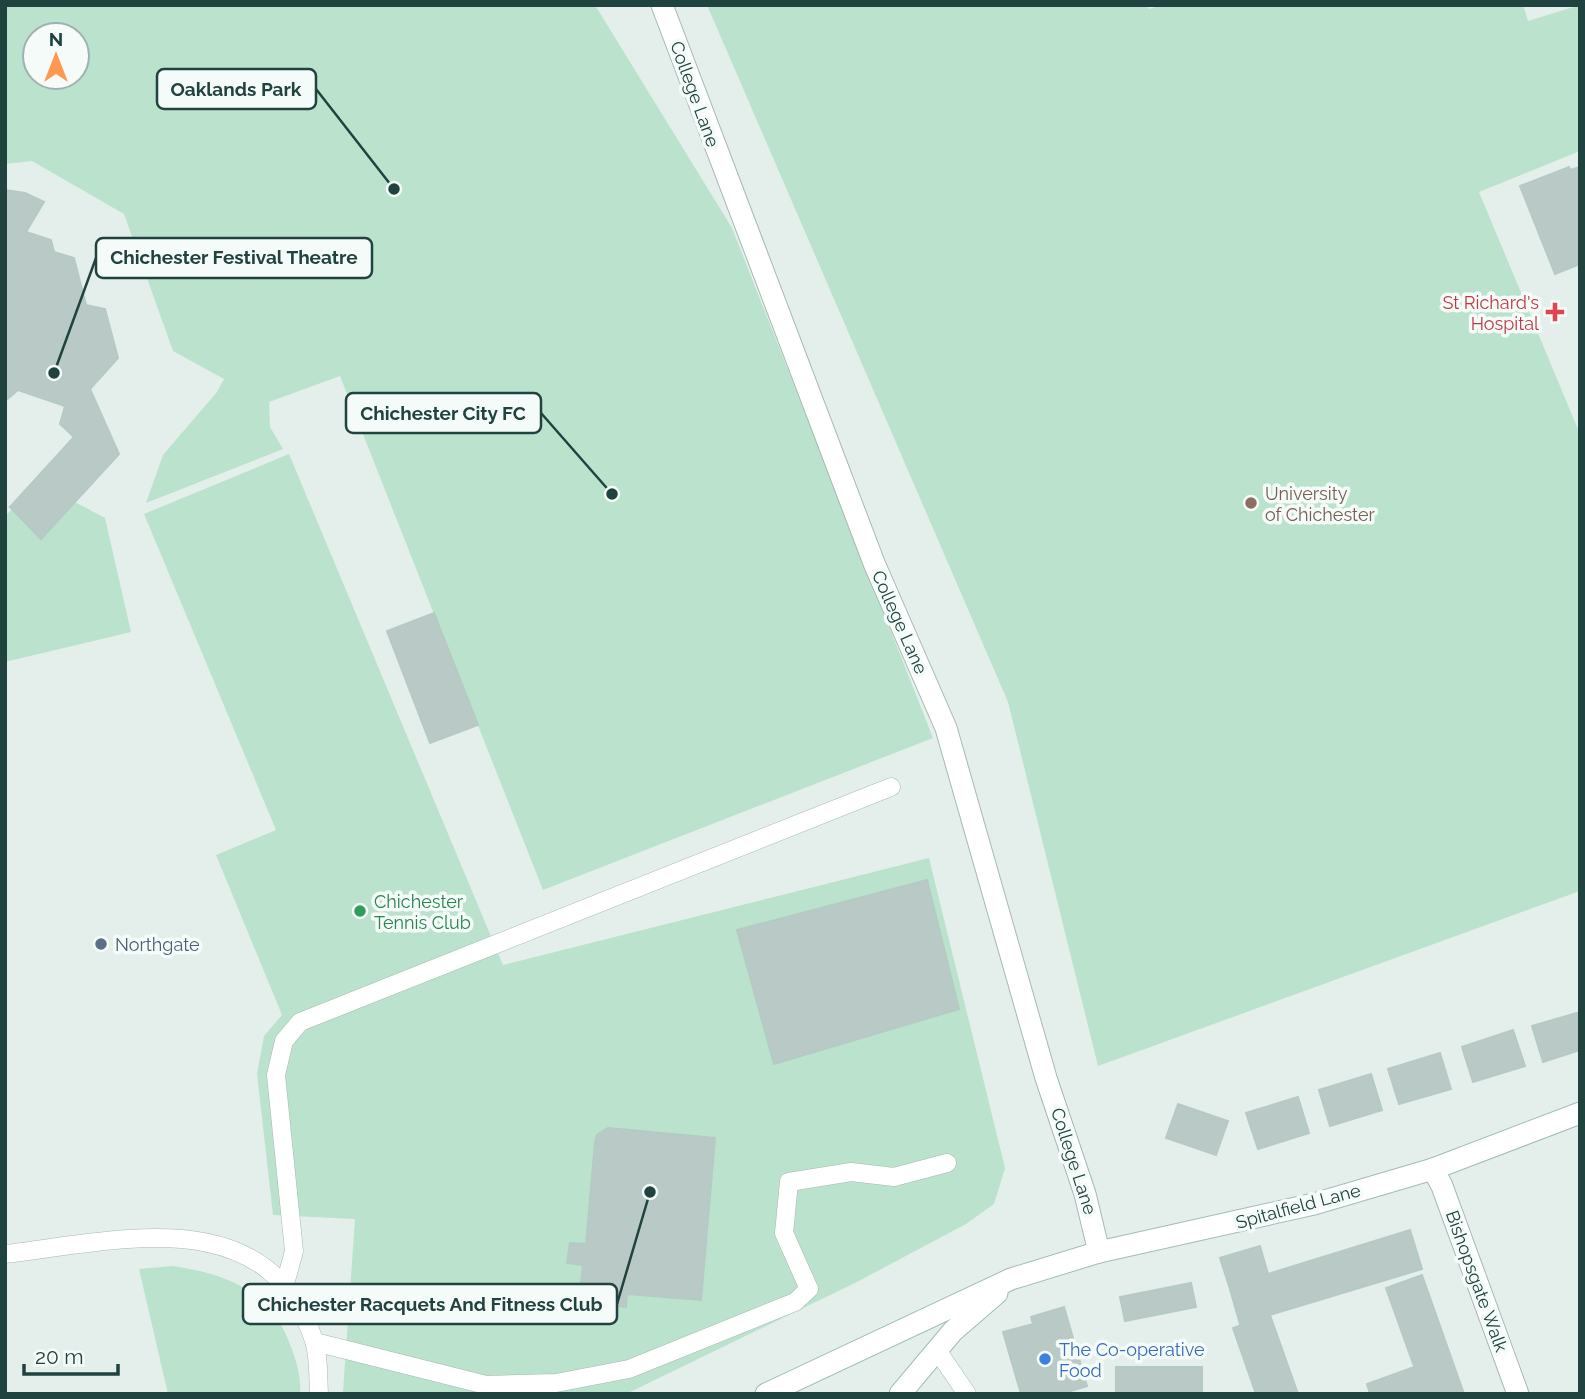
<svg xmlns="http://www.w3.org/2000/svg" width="1585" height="1399" viewBox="0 0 1585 1399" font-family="Raleway,sans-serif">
	<rect width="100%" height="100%" fill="#e4efec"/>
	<!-- green -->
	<path fill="#bbe2cc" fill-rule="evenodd" d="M 5,5 L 595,5 L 732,228 L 933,738 L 543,890 L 340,376 L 269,402 L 270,427 L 283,449 L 146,503 L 163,455 L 217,392 L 224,379 L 173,351 L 124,214 L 32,161 L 5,164 ZM 35,35 L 77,35 L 77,77 L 35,77 Z
		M 707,5 L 1147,5 L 1149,9 L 1162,5 L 1523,5 L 1528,21 L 1580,5 L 1580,151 L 1479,192 L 1580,434 L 1580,891 L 1098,1066 L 1008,702 Z
		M 289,454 L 503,965 L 929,858 L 1005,1168 L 994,1204 L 966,1224 L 855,1283 L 626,1394 L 343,1392 L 355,1219 L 273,1215 L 257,1074 L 264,1036 L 282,1015 L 216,855 L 276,830 L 144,514 Z
		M 39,483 L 105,518 L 131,632 L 5,662 L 5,516 Z
		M 173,1266 C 227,1274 272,1291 291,1347 C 297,1363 301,1376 300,1394 L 168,1394 L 139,1269 Z"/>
	<!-- building -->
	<path fill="#b9cac6" stroke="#b6cac5" stroke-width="2" d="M 1569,167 L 1570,170 L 1580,167 L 1580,264 L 1555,274 L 1520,186 Z
		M 5,190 L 25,193 L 44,202 L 26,232 L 51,240 L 54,252 L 74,258 L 86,305 L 105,309 L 118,358 L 90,389 L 119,454 L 41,539 L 10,507 L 74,437 L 60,424 L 65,406 L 18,390 L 5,401 Z
		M 434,613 L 478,725 L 430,743 L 387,631 Z
		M 927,880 L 959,1009 L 774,1064 L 737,930 Z
		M 1580,1012 L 1580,1050 L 1543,1062 L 1532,1026 Z
		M 1513,1030 L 1525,1066 L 1473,1082 L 1462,1047 Z
		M 1440,1053 L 1451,1089 L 1399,1104 L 1388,1069 Z
		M 1371,1074 L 1382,1110 L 1330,1126 L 1319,1090 Z
		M 1298,1097 L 1309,1133 L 1258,1149 L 1246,1113 Z
		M 1178,1104 L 1228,1121 L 1216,1155 L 1166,1138 Z
		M 608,1128 L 715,1138 L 701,1300 L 627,1294 L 626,1307 L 579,1303 L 583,1265 L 567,1263 L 570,1243 L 586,1244 L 595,1142 L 597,1135 Z
		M 1410,1230 L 1422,1269 L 1240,1324 L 1229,1286 Z
		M 1260,1246 L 1268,1274 L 1229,1286 L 1220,1258 Z
		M 1422,1275 L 1464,1394 L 1424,1394 L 1386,1288 Z
		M 1191,1283 L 1196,1307 L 1125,1321 L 1120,1297 Z
		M 1064,1307 L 1087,1386 L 1061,1394 L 1021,1394 L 1003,1332 L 1033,1324 L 1031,1317 Z
		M 1270,1315 L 1298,1394 L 1256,1394 L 1233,1328 Z
		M 1116,1367 L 1202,1367 L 1202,1394 L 1116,1394 Z
		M 1414,1367 L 1424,1394 L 1370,1394 L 1367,1384 Z"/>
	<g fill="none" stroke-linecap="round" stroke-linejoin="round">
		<defs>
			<path id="service" d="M 5,1254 C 117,1241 269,1199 314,1341 C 319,1356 318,1377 319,1394
				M 285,1284 L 294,1251 L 276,1075 L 284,1041 L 300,1022 L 891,787
				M 315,1342 L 486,1385 L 556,1383 L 629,1369 L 795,1302 L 809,1289 L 784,1233 L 789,1182 L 851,1172 L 894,1177 L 947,1163
				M 937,1350 L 967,1394"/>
			<path id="minor" d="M 1433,1169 L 1442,1186 L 1518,1394"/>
			<path id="tertiary" d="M 662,5 L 874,563 L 946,728 L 1046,1078 L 1085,1194 L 1099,1252"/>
			<path id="secondary" d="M 766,1394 L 1011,1279 L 1099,1252 L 1314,1204 L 1433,1169 L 1580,1113
				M 900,1394 L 953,1331 L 997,1293"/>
		</defs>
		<!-- service casing -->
		<use href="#service" stroke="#a6b8b5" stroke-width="19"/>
		<!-- minor casing -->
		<use href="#minor" stroke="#a6b8b5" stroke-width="23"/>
		<!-- tertiary casing -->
		<use href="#tertiary" stroke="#a6b8b5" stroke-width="23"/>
		<!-- secondary casing -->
		<use href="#secondary" stroke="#a1bcb8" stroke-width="23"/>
		<!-- service -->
		<use href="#service" stroke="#fff" stroke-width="18"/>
		<!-- minor -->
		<use href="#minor" stroke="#fff" stroke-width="21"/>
		<!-- tertiary -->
		<use href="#tertiary" stroke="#fff" stroke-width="21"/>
		<!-- secondary -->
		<use href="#secondary" stroke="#fff" stroke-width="21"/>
	</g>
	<!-- markers -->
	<path fill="#e0444e" stroke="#f5fbf9" stroke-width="2.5" d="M1551.5 301.5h7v7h7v7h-7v7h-7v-7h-7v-7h7z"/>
	<circle fill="#8d6e63" stroke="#f5fbf9" stroke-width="2.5" cx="1251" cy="503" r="7"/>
	<circle fill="#2e9e5b" stroke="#f5fbf9" stroke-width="2.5" cx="360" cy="911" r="7"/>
	<circle fill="#5c6f8a" stroke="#f5fbf9" stroke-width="2.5" cx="101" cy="944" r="7"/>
	<circle fill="#3f7fe0" stroke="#f5fbf9" stroke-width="2.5" cx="1045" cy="1359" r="7"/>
	<g text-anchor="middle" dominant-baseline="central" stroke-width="7" stroke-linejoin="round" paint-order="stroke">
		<!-- street labels -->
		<g font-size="18" fill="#214340" stroke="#f5fbf9">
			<text transform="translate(695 94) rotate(70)">College Lane</text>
			<text transform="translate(900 622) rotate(66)">College Lane</text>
			<text transform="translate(1074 1161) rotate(72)">College Lane</text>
			<text transform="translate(1298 1206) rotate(-15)">Spitalfield Lane</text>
			<text transform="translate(1477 1281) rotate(70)">Bishopsgate Walk</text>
		</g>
		<!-- health labels -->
		<g font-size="18" fill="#be3a42" stroke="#f5fbf9" text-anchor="end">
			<text x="1539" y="302">St Richard's<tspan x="1539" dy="21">Hospital</tspan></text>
		</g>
		<!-- education labels -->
		<g font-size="18" fill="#785e54" stroke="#f5fbf9" text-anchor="start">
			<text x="1265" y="493">University<tspan x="1265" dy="21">of Chichester</tspan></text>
		</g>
		<!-- leisure labels -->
		<g font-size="18" fill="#27864d" stroke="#f5fbf9" text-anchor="start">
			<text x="374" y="901">Chichester<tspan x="374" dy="21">Tennis Club</tspan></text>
		</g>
		<!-- service labels -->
		<g font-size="18" fill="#4e5e75" stroke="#f5fbf9" text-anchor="start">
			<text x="115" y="944">Northgate</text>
		</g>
		<!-- shop labels -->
		<g font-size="18" fill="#366cbe" stroke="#f5fbf9" text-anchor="start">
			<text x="1059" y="1349">The Co-operative<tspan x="1059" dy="21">Food</tspan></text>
		</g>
	</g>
	<!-- callouts -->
	<path fill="none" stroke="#214340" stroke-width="2.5" d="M394 189L316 89M54 373L96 258M612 494L541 413M650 1192L617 1304"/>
	<g fill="#214340" stroke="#f5fbf9" stroke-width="2.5">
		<circle cx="394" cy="189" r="7"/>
		<circle cx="54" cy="373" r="7"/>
		<circle cx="612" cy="494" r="7"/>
		<circle cx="650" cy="1192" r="7"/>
	</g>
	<g fill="#f5fbf9" stroke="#214340" stroke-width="2.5">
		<rect x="157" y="69" width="159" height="40" rx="7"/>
		<rect x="96" y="238" width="276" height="40" rx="7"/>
		<rect x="346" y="393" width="195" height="40" rx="7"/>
		<rect x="243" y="1284" width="374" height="40" rx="7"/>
	</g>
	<g font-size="19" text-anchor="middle" font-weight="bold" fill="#214340">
		<text x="236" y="96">Oaklands Park</text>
		<text x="234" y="264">Chichester Festival Theatre</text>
		<text x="443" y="420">Chichester City FC</text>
		<text x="430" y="1311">Chichester Racquets And Fitness Club</text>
	</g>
	<!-- border -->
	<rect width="1585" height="1399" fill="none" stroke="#214340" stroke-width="14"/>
	<!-- north arrow -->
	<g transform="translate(56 56)"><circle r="33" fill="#f5fbf9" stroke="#a0b1af" stroke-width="2"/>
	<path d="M0-5L12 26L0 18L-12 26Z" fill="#ff9852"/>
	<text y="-10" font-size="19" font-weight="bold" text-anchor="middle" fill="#214340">N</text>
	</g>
	<!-- scale -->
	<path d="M24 1364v10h94v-10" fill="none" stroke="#214340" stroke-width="3.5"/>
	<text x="35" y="1364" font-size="21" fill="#214340" stroke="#f5fbf9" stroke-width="5" paint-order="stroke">20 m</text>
</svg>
